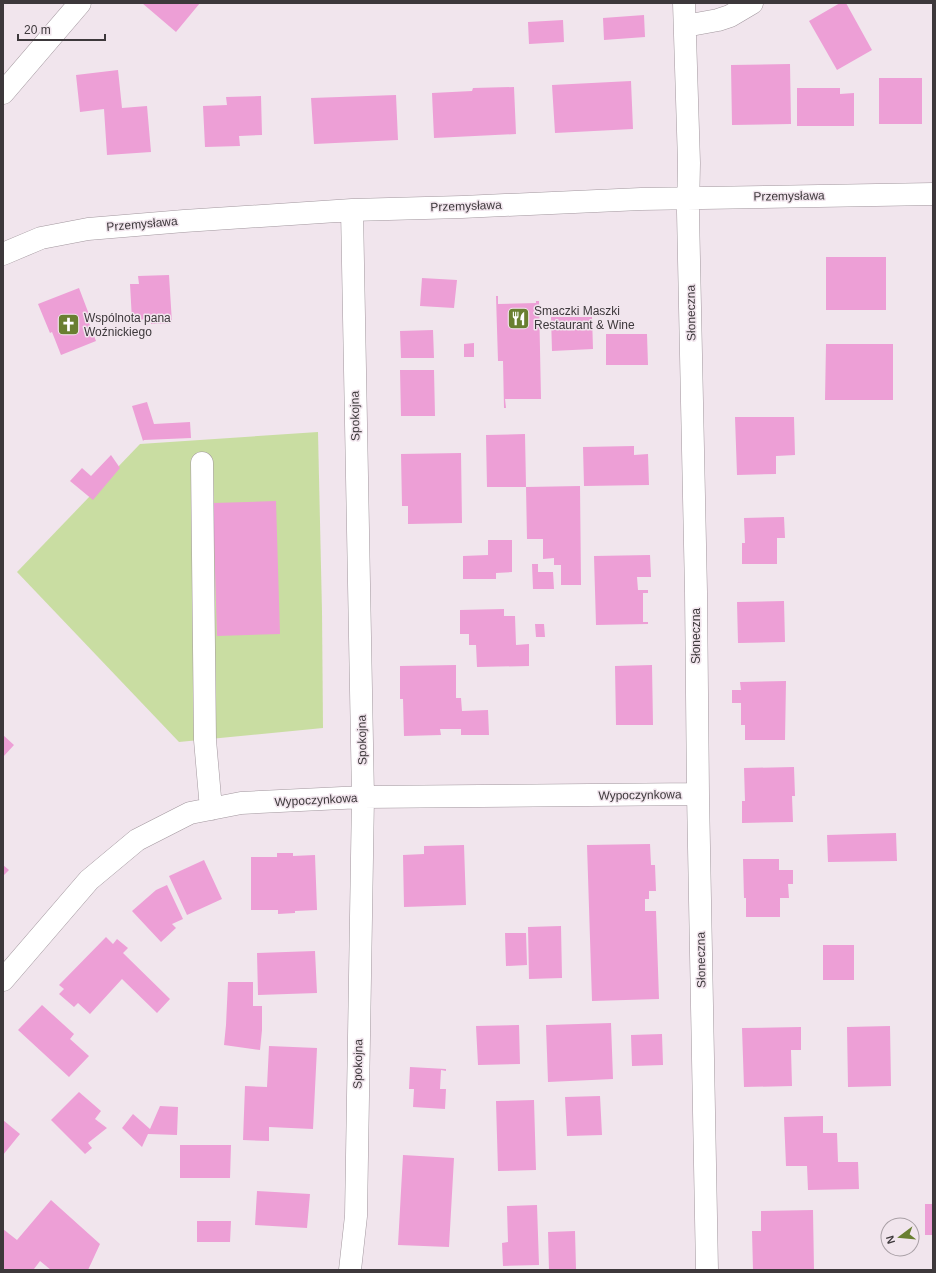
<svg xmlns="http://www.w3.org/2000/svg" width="936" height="1273" viewBox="0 0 936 1273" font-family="Helvetica,sans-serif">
	<rect width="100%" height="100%" fill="#f1e5ed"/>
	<!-- green -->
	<path fill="#c9dda2" d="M 318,432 L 322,612 L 323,728 L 179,742 L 17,572 L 140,444 Z"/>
	<!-- building -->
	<path fill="#ed9fd6" d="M 142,3 L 200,3 L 176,32 Z
		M 840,3 L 846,3 L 872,50 L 837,70 L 809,21 Z
		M 644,15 L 645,37 L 604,40 L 603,18 Z
		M 563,20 L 564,42 L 529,44 L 528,22 Z
		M 790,64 L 791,124 L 732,125 L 731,65 Z
		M 118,70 L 122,108 L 147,106 L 151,152 L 107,155 L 104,109 L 80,112 L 76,75 Z
		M 879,78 L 922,78 L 922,124 L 879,124 Z
		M 631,81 L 633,129 L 555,133 L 552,85 Z
		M 514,87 L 516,134 L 434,138 L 432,93 L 472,91 L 473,88 Z
		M 797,88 L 840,88 L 840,94 L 854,93 L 854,126 L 797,126 Z
		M 396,95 L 398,140 L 314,144 L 311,98 Z
		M 261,96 L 262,135 L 239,136 L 240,146 L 205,147 L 203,106 L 227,105 L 226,97 Z
		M 826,257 L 886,257 L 886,310 L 826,310 Z
		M 169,275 L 172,323 L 151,324 L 151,319 L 132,320 L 130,284 L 139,284 L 138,276 Z
		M 422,278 L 457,280 L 454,308 L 420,306 Z
		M 79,288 L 90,317 L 87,318 L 96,341 L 61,355 L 52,332 L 50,333 L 38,304 Z
		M 496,296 L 498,296 L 498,304 L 536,303 L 536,301 L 539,301 L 541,399 L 505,399 L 506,408 L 504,408 L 503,361 L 498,361 Z
		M 551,317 L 592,317 L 593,349 L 552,351 Z
		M 433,330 L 434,358 L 401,358 L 400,331 Z
		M 606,334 L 647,334 L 648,365 L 606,365 Z
		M 474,343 L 474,357 L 464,357 L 464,344 Z
		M 826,344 L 893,344 L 893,400 L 825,400 Z
		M 400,370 L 434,370 L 435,416 L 401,416 Z
		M 147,402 L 154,424 L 190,422 L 191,438 L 144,440 L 143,441 L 132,406 Z
		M 735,417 L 794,417 L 795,455 L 776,456 L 776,474 L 737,475 Z
		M 525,434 L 526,487 L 487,487 L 486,435 Z
		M 634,446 L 634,455 L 648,454 L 649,485 L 584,486 L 583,447 Z
		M 461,453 L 462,523 L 408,524 L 408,506 L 402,506 L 401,454 Z
		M 111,455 L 120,468 L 93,500 L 70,481 L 82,468 L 91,476 Z
		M 580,486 L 581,585 L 561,585 L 561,565 L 554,565 L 554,558 L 543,559 L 543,539 L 527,539 L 526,487 Z
		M 276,501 L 280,634 L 217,636 L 213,503 Z
		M 784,517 L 785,538 L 777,538 L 777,564 L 742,564 L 742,543 L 745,543 L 744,518 Z
		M 488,540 L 512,540 L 512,572 L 496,573 L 496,579 L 463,579 L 463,556 L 488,555 Z
		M 650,555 L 651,577 L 637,577 L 638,590 L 648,590 L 648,593 L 643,593 L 643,622 L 648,622 L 648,624 L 596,625 L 594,556 Z
		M 532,564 L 538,564 L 538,572 L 553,572 L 554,589 L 533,589 Z
		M 784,601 L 785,642 L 738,643 L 737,602 Z
		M 504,609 L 504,616 L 515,616 L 516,645 L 529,644 L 529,666 L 477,667 L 476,645 L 469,645 L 469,634 L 460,634 L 460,610 Z
		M 535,624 L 544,624 L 545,637 L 536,637 Z
		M 456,665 L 456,698 L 461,698 L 462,711 L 488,710 L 489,735 L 461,735 L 461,729 L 440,729 L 441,735 L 404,736 L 403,699 L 400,699 L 400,666 Z
		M 652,665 L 653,725 L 616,725 L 615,666 Z
		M 786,681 L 785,740 L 745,740 L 745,725 L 741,725 L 741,703 L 732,703 L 732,690 L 741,690 L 740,682 Z
		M 3,735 L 14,745 L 3,757 Z
		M 794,767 L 795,796 L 792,796 L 793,822 L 742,823 L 742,801 L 745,801 L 744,768 Z
		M 896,833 L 897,861 L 828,862 L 827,835 Z
		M 650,844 L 651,865 L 655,865 L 656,891 L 649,891 L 649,899 L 645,899 L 645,911 L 656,911 L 659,999 L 592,1001 L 587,845 Z
		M 464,845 L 466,905 L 404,907 L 403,855 L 424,854 L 424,846 Z
		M 277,853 L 293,853 L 293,856 L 315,855 L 317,910 L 295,911 L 295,913 L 278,914 L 278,910 L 251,910 L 251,857 L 277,857 Z
		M 743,859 L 779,859 L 779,870 L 793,870 L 793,884 L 788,884 L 789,898 L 780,898 L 780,917 L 746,917 L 746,898 L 744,898 Z
		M 204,860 L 222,899 L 187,915 L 169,876 Z
		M 3,865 L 9,870 L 3,876 Z
		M 167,885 L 183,919 L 172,924 L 176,928 L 161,942 L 132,911 L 156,890 Z
		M 561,926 L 562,978 L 529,979 L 528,927 Z
		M 505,933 L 526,933 L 527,965 L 506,966 Z
		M 106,937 L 113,944 L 117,939 L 128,948 L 123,953 L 170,999 L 157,1013 L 122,979 L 90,1014 L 78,1003 L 74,1007 L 59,994 L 64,989 L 59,985 Z
		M 823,945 L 854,945 L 854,980 L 823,980 Z
		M 315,951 L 317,993 L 258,995 L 257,953 Z
		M 228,982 L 253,982 L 253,1006 L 262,1006 L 262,1030 L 260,1050 L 224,1045 L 226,1025 Z
		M 42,1005 L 74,1034 L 70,1039 L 89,1056 L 69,1077 L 18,1030 Z
		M 611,1023 L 613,1079 L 548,1082 L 546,1025 Z
		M 519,1025 L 520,1064 L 478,1065 L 476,1026 Z
		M 890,1026 L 891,1086 L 848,1087 L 847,1027 Z
		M 801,1027 L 801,1050 L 791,1050 L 792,1086 L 744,1087 L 742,1028 Z
		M 662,1034 L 663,1065 L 632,1066 L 631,1035 Z
		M 269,1046 L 317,1048 L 313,1129 L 269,1127 L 269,1141 L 243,1140 L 245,1086 L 267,1087 Z
		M 410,1067 L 446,1069 L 446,1071 L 441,1070 L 440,1089 L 446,1089 L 445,1109 L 413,1107 L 414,1089 L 409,1089 Z
		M 79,1092 L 101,1111 L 95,1119 L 107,1128 L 88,1143 L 92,1148 L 85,1154 L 51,1120 Z
		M 600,1096 L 602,1135 L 567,1136 L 565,1097 Z
		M 534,1100 L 536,1170 L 498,1171 L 496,1101 Z
		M 160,1106 L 178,1107 L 177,1135 L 148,1134 L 142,1147 L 122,1128 L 133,1114 L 150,1129 Z
		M 823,1116 L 823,1133 L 837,1133 L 838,1162 L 858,1162 L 859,1189 L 808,1190 L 807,1166 L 786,1166 L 784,1117 Z
		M 3,1120 L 20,1134 L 3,1155 Z
		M 180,1145 L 231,1145 L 230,1178 L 180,1178 Z
		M 403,1155 L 454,1158 L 449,1247 L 398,1245 Z
		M 257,1191 L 310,1194 L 307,1228 L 255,1225 Z
		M 51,1200 L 100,1244 L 88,1270 L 51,1270 L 40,1261 L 34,1269 L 35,1270 L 3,1270 L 3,1229 L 17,1240 Z
		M 925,1204 L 933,1204 L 933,1235 L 925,1235 Z
		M 537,1205 L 539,1265 L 503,1266 L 502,1243 L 508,1242 L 507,1206 Z
		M 813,1210 L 814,1270 L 753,1270 L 752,1231 L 761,1231 L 761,1211 Z
		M 197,1221 L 231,1221 L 230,1242 L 197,1242 Z
		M 575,1231 L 576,1269 L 549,1270 L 548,1232 Z"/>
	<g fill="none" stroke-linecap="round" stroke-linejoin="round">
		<defs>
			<path id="minor" d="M 684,3 L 689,163 L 688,212 L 696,592 L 698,794 L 707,1270
				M 685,26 L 718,20 L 730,16 L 752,3
				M 3,93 L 80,3
				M 3,254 L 41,238 L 88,229 L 184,221 L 352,210 L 462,207 L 641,199 L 933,194
				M 202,463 L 205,740 L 211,809
				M 3,980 L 89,880 L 137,840 L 190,813 L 241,803 L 363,797 L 698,794
				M 350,1270 L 356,1216 L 363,797 L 352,210"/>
		</defs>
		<!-- minor casing -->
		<use href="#minor" stroke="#a2979e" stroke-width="23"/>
		<!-- minor -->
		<use href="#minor" stroke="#fff" stroke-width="22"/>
	</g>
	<!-- icons -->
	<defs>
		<symbol id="restaurant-square" viewBox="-11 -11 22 22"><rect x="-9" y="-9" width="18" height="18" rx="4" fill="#697f31" stroke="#f1e5ed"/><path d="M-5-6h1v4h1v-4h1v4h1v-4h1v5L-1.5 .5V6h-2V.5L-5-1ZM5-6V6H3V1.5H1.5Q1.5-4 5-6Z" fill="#fff"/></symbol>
		<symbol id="church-square" viewBox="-11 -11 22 22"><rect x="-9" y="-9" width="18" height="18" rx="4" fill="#697f31" stroke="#f1e5ed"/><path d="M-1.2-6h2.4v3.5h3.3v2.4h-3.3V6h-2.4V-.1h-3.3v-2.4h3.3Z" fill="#fff"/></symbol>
	</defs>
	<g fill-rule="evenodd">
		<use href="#restaurant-square" x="506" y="306" width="25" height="25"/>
		<use href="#church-square" x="56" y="312" width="25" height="25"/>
	</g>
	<g text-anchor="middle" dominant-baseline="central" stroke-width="3" stroke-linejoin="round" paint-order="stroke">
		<!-- street labels -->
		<g font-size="12" fill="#3d383b" stroke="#f1e5ed">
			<text transform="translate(789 196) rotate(-1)">Przemysława</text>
			<text transform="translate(466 206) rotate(-2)">Przemysława</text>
			<text transform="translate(142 224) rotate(-5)">Przemysława</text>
			<text transform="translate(691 313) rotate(-91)">Słoneczna</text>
			<text transform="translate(355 416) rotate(-91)">Spokojna</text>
			<text transform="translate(696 636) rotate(-90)">Słoneczna</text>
			<text transform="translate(362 740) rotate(-91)">Spokojna</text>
			<text transform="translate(640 795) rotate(-1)">Wypoczynkowa</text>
			<text transform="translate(316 800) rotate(-3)">Wypoczynkowa</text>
			<text transform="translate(701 960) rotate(-91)">Słoneczna</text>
			<text transform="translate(358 1064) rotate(-89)">Spokojna</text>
		</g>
		<!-- poi labels -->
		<g font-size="12" fill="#3d383b" stroke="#f1e5ed" text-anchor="start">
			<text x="534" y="311">Smaczki Maszki<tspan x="534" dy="14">Restaurant &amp; Wine</tspan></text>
			<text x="84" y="318">Wspólnota pana<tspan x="84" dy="14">Woźnickiego</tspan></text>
		</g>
	</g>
	<!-- border -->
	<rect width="936" height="1273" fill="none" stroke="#3d383b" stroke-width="8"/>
	<!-- north arrow -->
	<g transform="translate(900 1237) rotate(254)"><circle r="19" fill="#f1e5ed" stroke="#a9a0a6"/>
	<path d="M0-3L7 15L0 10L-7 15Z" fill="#697f31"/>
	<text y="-6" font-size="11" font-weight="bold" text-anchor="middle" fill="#3d383b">N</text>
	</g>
	<!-- scale -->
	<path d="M18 34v6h87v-6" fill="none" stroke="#3d383b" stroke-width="2"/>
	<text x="24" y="34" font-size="12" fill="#3d383b" stroke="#f1e5ed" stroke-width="3" paint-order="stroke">20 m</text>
</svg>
